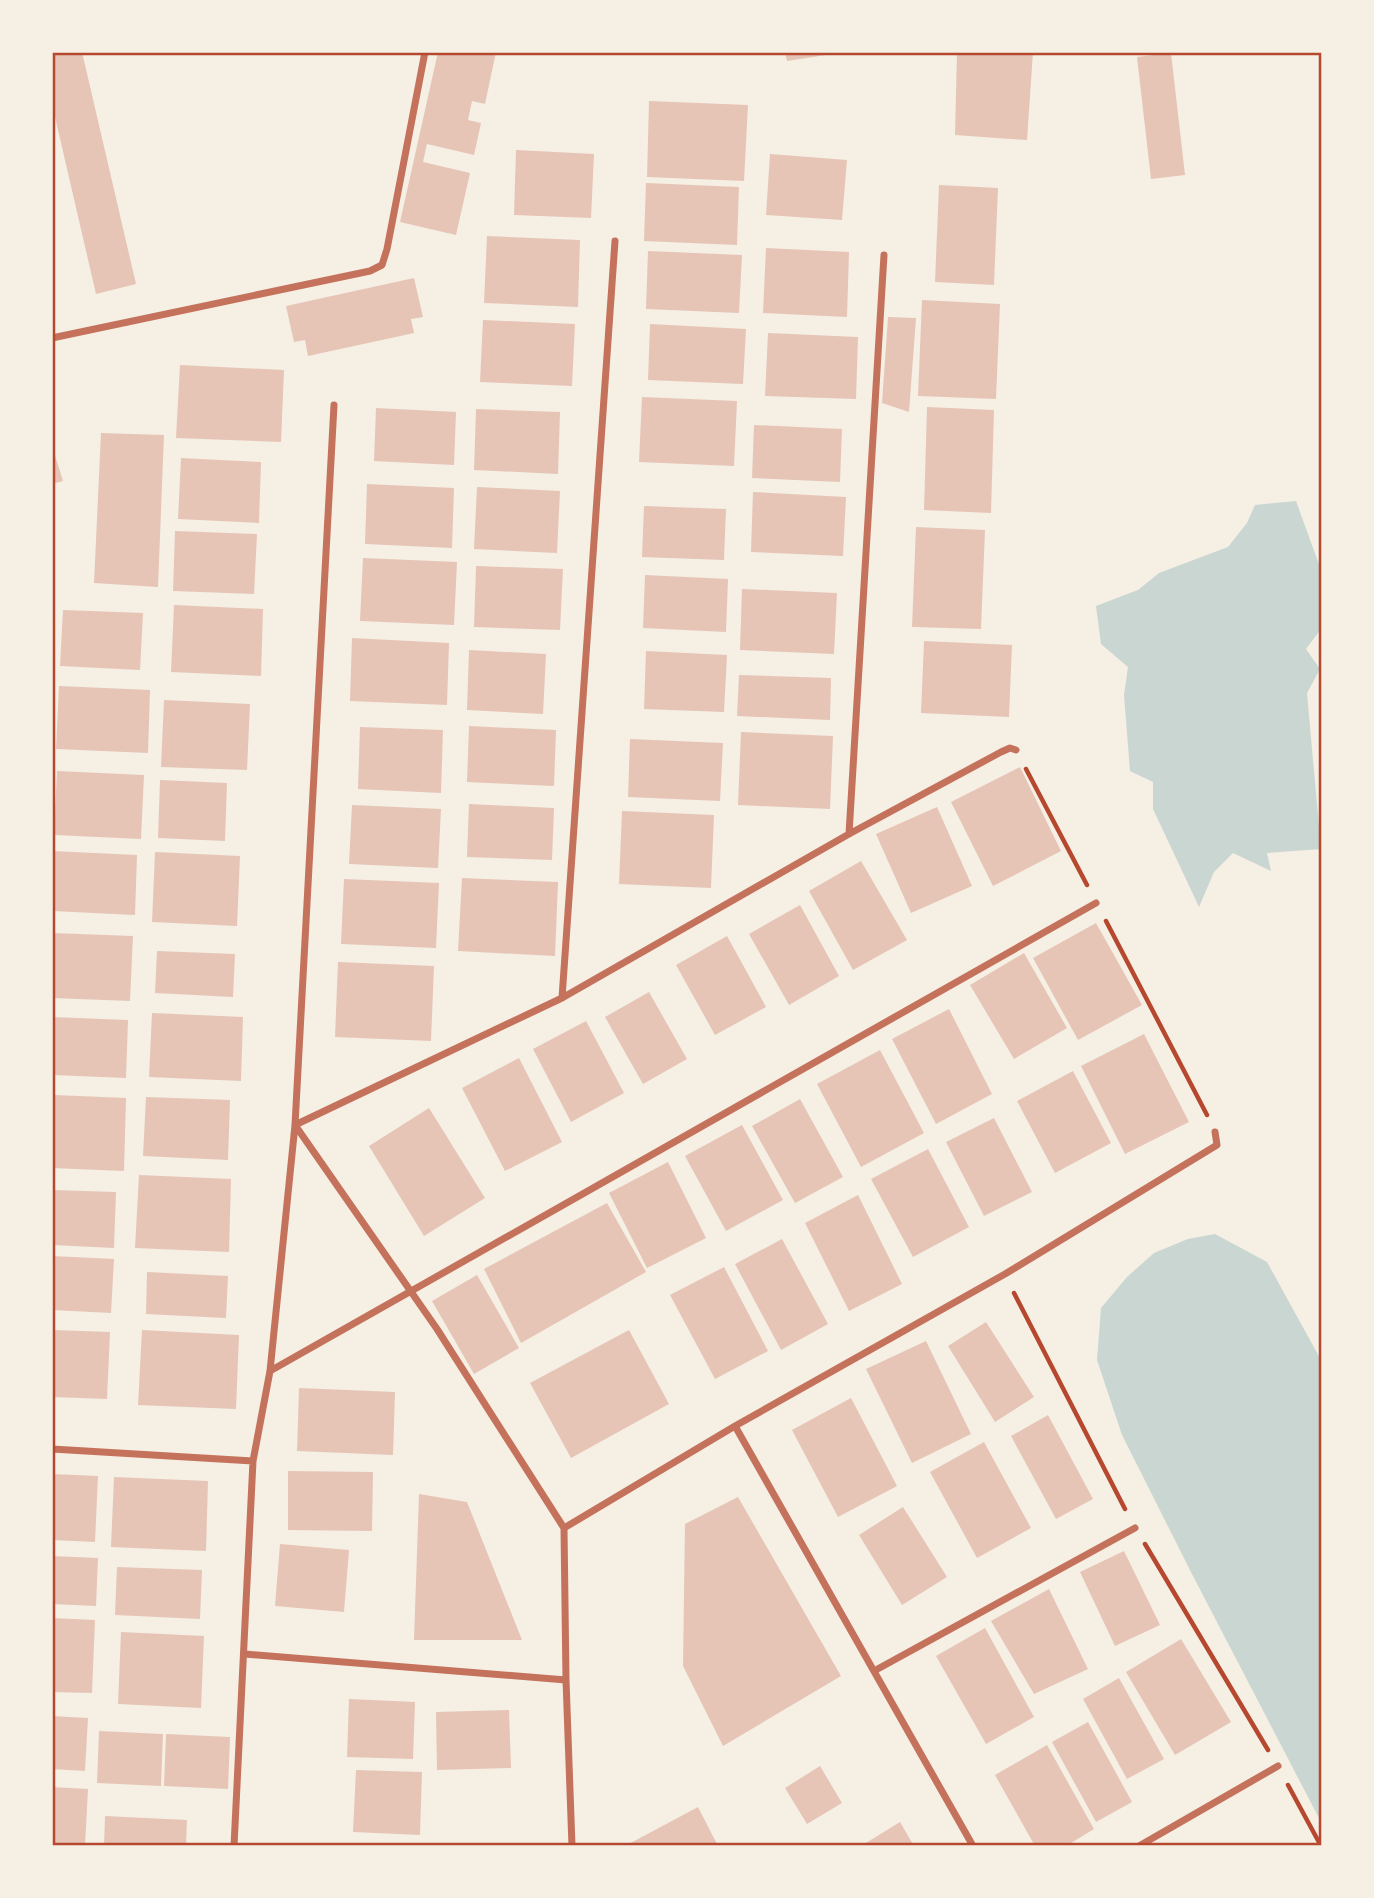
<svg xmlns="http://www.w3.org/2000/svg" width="1374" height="1898" viewBox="0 0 1374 1898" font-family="'DM Sans',sans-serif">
	<rect width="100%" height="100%" fill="#f6efe4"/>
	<!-- water -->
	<path fill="#c9d6d2" d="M 1296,501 L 1321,570 L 1321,629 L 1306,649 L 1320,669 L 1307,693 L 1321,849 L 1267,853 L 1271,871 L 1233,853 L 1214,872 L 1199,907 L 1153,809 L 1153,782 L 1130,771 L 1124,695 L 1128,667 L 1101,644 L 1096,606 L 1138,590 L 1159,573 L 1228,547 L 1247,523 L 1255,505 Z
		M 1215,1234 L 1267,1262 L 1321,1360 L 1321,1822 L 1193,1576 L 1122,1435 L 1097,1360 L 1101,1308 L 1127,1277 L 1154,1253 L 1188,1239 Z"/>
	<!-- building -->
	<path fill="#e6c5b7" d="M 52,52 L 82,52 L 136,284 L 96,294 L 52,104 Z
		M 438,52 L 496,52 L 485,104 L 472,101 L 468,120 L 481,123 L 474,155 L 427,144 L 423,162 L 470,173 L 456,235 L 400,222 Z
		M 785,52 L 831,52 L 832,54 L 787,61 Z
		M 957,52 L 1033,52 L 1027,140 L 955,135 Z
		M 1171,53 L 1185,175 L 1151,179 L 1137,57 Z
		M 649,101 L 748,105 L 744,181 L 647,177 Z
		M 516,150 L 594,154 L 591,218 L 514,215 Z
		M 770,154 L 847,160 L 842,220 L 766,215 Z
		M 646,183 L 739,187 L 737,245 L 644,241 Z
		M 939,185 L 998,188 L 994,285 L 935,282 Z
		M 487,236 L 580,240 L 578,307 L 484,303 Z
		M 766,248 L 849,252 L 847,317 L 763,313 Z
		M 648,251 L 742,255 L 739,313 L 646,309 Z
		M 414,278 L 423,317 L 411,319 L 414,333 L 308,356 L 305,340 L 294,342 L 286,306 Z
		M 922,300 L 1000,304 L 996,399 L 918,396 Z
		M 888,317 L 916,318 L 909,412 L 882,403 Z
		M 483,320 L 575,324 L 572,386 L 480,382 Z
		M 650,324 L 746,329 L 743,384 L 648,380 Z
		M 768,333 L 858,337 L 856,399 L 765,396 Z
		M 180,365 L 284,370 L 281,442 L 176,438 Z
		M 642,397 L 737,401 L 734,466 L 639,462 Z
		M 927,407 L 994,410 L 991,513 L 924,510 Z
		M 376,408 L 456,412 L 454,465 L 374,461 Z
		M 476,409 L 560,412 L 558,474 L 474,470 Z
		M 754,425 L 842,429 L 840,482 L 752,478 Z
		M 101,433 L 164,435 L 158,587 L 94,583 Z
		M 52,446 L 63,481 L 52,484 Z
		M 181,458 L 261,462 L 259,523 L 178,519 Z
		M 367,484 L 454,488 L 452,548 L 365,544 Z
		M 477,487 L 560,491 L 557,553 L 474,549 Z
		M 753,492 L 846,497 L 843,556 L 751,552 Z
		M 644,506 L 726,509 L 724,560 L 642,557 Z
		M 916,527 L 985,530 L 981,629 L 912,627 Z
		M 175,531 L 257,534 L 254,594 L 173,591 Z
		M 363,558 L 457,562 L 454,625 L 360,621 Z
		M 476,566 L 563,569 L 560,630 L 474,627 Z
		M 645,575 L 728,579 L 726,632 L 643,628 Z
		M 742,589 L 837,593 L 834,654 L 740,650 Z
		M 174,605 L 263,609 L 261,676 L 171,672 Z
		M 63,610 L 143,613 L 140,670 L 60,666 Z
		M 352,638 L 449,643 L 447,705 L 350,701 Z
		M 924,641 L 1012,645 L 1009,717 L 921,713 Z
		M 469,650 L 546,654 L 543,714 L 467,710 Z
		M 646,651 L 727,655 L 724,712 L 644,709 Z
		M 739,675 L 831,678 L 830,720 L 737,716 Z
		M 59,686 L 150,690 L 148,753 L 56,749 Z
		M 164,700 L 250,704 L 247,770 L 161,767 Z
		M 469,726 L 556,730 L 554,786 L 467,782 Z
		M 360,727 L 443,730 L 441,793 L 358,789 Z
		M 741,732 L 833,736 L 830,809 L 738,805 Z
		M 630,739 L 723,743 L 720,801 L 628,797 Z
		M 1020,767 L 1061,851 L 993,886 L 951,802 Z
		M 57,771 L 144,775 L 141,839 L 54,835 Z
		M 160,780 L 227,783 L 225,841 L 158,838 Z
		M 469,804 L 554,808 L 552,860 L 467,857 Z
		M 352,805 L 441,809 L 438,868 L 349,864 Z
		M 937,807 L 972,886 L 911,913 L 876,834 Z
		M 622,811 L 714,815 L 711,888 L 619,884 Z
		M 52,851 L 137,855 L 135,915 L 52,911 Z
		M 155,852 L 240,856 L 237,926 L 152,922 Z
		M 861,861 L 907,940 L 853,970 L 809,891 Z
		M 462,878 L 558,882 L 555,956 L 458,951 Z
		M 344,879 L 439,883 L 436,948 L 341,944 Z
		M 800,905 L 839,976 L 789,1005 L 749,934 Z
		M 1096,923 L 1142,1005 L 1078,1040 L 1033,958 Z
		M 52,933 L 133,936 L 130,1001 L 52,998 Z
		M 727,936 L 766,1007 L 715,1035 L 676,965 Z
		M 157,951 L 235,954 L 233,997 L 155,993 Z
		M 1024,953 L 1067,1028 L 1014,1059 L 970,985 Z
		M 338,962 L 434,966 L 431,1041 L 335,1037 Z
		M 649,992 L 687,1059 L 643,1084 L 605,1017 Z
		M 949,1009 L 992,1094 L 936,1124 L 892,1039 Z
		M 152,1013 L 243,1017 L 241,1081 L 149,1077 Z
		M 52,1017 L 128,1020 L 126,1078 L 52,1075 Z
		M 586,1021 L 624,1093 L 571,1122 L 533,1049 Z
		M 1144,1034 L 1189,1122 L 1125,1154 L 1081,1066 Z
		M 880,1050 L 924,1133 L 861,1167 L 817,1084 Z
		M 519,1058 L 562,1142 L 505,1171 L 462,1088 Z
		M 1073,1071 L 1111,1143 L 1055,1173 L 1017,1101 Z
		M 55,1095 L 126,1098 L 124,1171 L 52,1168 Z
		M 146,1097 L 230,1100 L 228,1160 L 143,1156 Z
		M 800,1099 L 843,1177 L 795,1203 L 752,1126 Z
		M 429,1108 L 485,1198 L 424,1236 L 369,1146 Z
		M 994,1118 L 1032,1192 L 984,1216 L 946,1142 Z
		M 742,1125 L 783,1200 L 726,1231 L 685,1156 Z
		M 928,1149 L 969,1227 L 913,1257 L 871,1179 Z
		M 668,1162 L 706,1238 L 647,1268 L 609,1193 Z
		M 139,1175 L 231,1179 L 229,1252 L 135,1248 Z
		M 52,1190 L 116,1192 L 114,1248 L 52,1245 Z
		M 858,1195 L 902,1284 L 849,1311 L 805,1223 Z
		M 607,1203 L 646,1272 L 521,1343 L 484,1269 Z
		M 782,1239 L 828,1324 L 781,1350 L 735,1264 Z
		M 52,1256 L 114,1259 L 111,1313 L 52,1310 Z
		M 724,1267 L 768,1351 L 715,1379 L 670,1295 Z
		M 147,1272 L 228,1276 L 226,1318 L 146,1314 Z
		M 477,1275 L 519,1348 L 474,1374 L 432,1301 Z
		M 986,1322 L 1034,1397 L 995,1422 L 948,1346 Z
		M 52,1330 L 110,1332 L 107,1399 L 52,1397 Z
		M 142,1330 L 239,1335 L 236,1409 L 138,1405 Z
		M 629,1330 L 669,1404 L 571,1458 L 530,1383 Z
		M 926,1341 L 971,1434 L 912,1463 L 866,1369 Z
		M 299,1388 L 395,1392 L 393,1455 L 297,1451 Z
		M 851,1398 L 897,1486 L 838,1517 L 792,1430 Z
		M 1048,1415 L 1093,1499 L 1056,1519 L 1011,1436 Z
		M 984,1442 L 1031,1528 L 977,1558 L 930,1472 Z
		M 288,1471 L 373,1472 L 372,1531 L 288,1530 Z
		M 52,1474 L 98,1476 L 95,1542 L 52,1540 Z
		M 114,1477 L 208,1481 L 206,1551 L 111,1547 Z
		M 419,1494 L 467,1502 L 522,1640 L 414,1640 Z
		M 738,1497 L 841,1676 L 723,1746 L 683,1666 L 685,1524 Z
		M 903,1507 L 947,1577 L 902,1605 L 859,1535 Z
		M 280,1544 L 349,1550 L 344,1612 L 275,1606 Z
		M 1124,1551 L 1160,1625 L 1115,1646 L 1080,1572 Z
		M 52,1556 L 98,1558 L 96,1606 L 52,1604 Z
		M 117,1567 L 202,1570 L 200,1619 L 115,1615 Z
		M 1049,1589 L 1088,1669 L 1034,1694 L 991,1621 Z
		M 52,1618 L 95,1620 L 92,1693 L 52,1692 Z
		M 985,1628 L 1034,1717 L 986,1744 L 936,1656 Z
		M 121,1632 L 204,1636 L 201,1708 L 118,1704 Z
		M 1181,1639 L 1231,1722 L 1175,1755 L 1126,1672 Z
		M 1119,1678 L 1164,1759 L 1127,1779 L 1083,1699 Z
		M 349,1699 L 415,1702 L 413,1759 L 347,1757 Z
		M 509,1710 L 511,1768 L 437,1770 L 436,1712 Z
		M 52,1716 L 88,1718 L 85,1771 L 52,1769 Z
		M 1088,1722 L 1132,1802 L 1096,1822 L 1052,1742 Z
		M 99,1731 L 163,1734 L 161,1786 L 97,1783 Z
		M 166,1734 L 230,1737 L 228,1789 L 164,1786 Z
		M 1047,1745 L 1094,1829 L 1066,1846 L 1035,1846 L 995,1775 Z
		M 820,1766 L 842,1803 L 807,1824 L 785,1788 Z
		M 356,1770 L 422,1772 L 420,1835 L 353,1832 Z
		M 52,1787 L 88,1789 L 85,1846 L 52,1846 Z
		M 698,1807 L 718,1846 L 625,1846 Z
		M 105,1816 L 187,1820 L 186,1846 L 104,1846 Z
		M 900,1822 L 914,1846 L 861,1846 Z"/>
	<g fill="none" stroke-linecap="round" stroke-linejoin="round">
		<!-- path -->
		<path stroke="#b5482f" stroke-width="4.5" d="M 1026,769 L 1087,885
			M 1106,921 L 1207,1115
			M 1014,1293 L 1125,1509
			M 1145,1544 L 1268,1750
			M 1288,1785 L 1321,1846"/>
		<!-- minor -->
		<path stroke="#c5725c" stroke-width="7" d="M 52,338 L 370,271 L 382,265 L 387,249 L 425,52
			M 849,834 L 884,255
			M 562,998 L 615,241
			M 270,1371 L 1096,903
			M 735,1426 L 973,1846
			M 52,1449 L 253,1461
			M 564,1528 L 735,1426 L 1005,1274 L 1217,1145 L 1215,1132
			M 245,1654 L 566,1680
			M 874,1671 L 1135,1528
			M 234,1846 L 253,1461 L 270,1371 L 295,1125 L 334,405
			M 572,1846 L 566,1680 L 564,1528 L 437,1329 L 295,1125 L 562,998 L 849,834 L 1001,752 L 1010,748 L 1016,750
			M 1139,1846 L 1278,1766"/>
	</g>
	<!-- border -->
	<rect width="1374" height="1898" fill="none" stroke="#f6efe4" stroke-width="108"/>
	<rect x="54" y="54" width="1266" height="1790" fill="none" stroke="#b5482f" stroke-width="2.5"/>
</svg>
